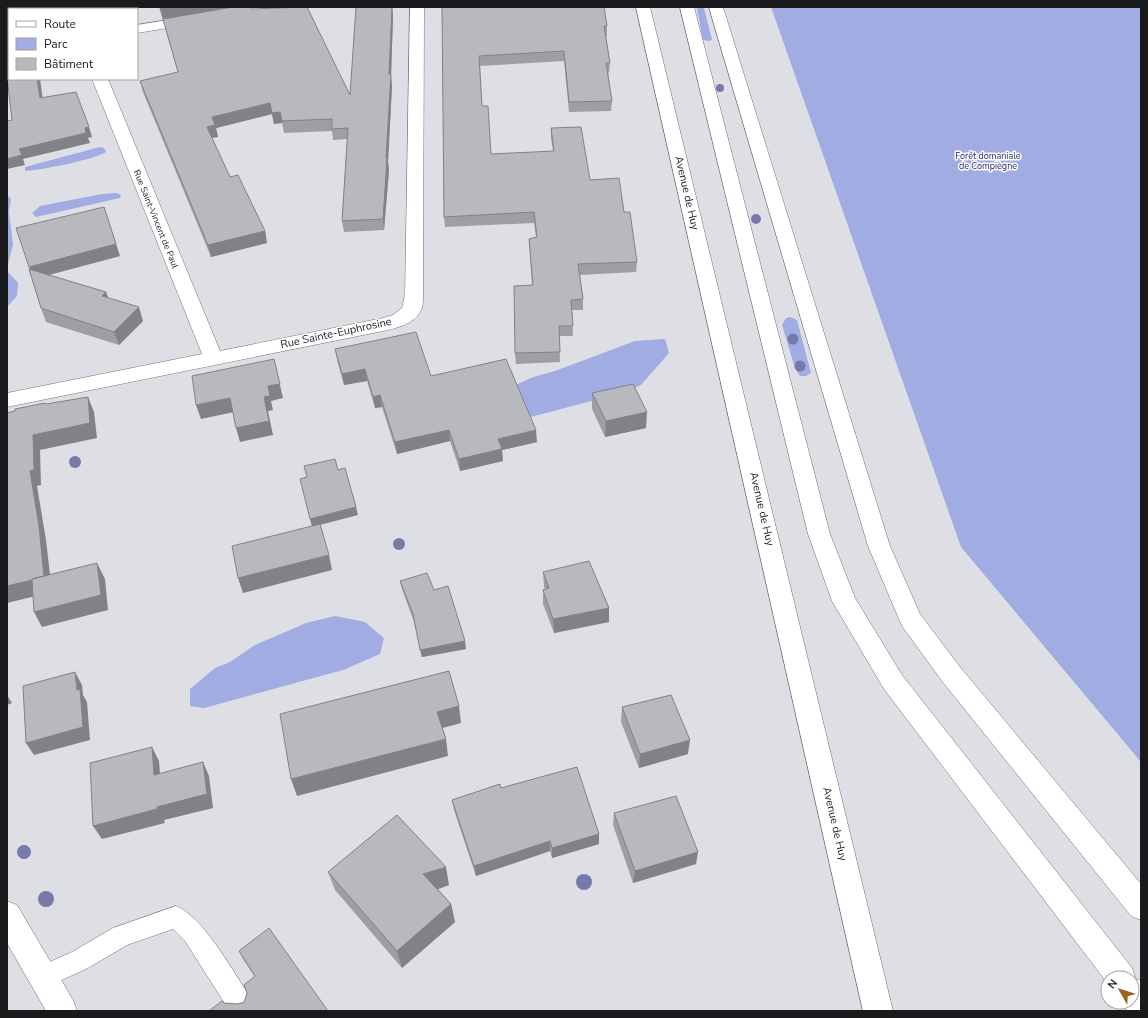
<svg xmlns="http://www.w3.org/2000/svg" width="1148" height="1018" viewBox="0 0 1148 1018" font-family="'Nunito Sans',sans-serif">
	<rect width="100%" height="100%" fill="#dddfe5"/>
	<!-- green -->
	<path fill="#a0ace2" d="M 700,7 L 704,8 L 712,40 L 709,41 L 703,40 L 697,9 Z
		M 771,7 L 1141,7 L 1141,762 L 961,547 Z
		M 100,147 L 104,148 L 106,152 C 97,159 37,171 25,171 L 25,167 Z
		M 117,193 L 121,195 L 120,198 L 36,217 L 32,213 L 40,206 L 102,194 Z
		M 7,195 L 11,199 L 9,212 L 13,245 L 7,268 Z
		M 7,271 L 18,283 L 17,296 L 7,307 Z
		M 790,317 L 797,320 L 811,373 L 806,376 L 800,376 L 795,368 L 782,325 L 786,318 Z
		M 665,339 L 669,353 L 641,385 L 622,393 L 523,419 L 507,389 L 533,377 L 555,371 L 635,341 Z
		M 335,616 L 365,622 L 384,638 L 380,654 L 343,670 L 204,708 L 190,706 L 190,689 L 215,668 L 230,662 L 255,645 L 306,623 Z"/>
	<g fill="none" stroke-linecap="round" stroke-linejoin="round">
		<defs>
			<path id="service" d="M 176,906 C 203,917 230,967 247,992 L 250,1001 L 247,1010 L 243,1011 L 229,1010 L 185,941 L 173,929 L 127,945 L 88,968 L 42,989 L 34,985 L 30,977 L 34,969 L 72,952 L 113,928 Z"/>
			<path id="minor" d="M 243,7 L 274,7 L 272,10 L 267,11 L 227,18 L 222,17 L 220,14 L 222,11 Z
				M 410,7 L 424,7 L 423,295 C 423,299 423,304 422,308 C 416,324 397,328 383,331 L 7,407 L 7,393 L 202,354 L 92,79 L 108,79 L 220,351 L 383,318 L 393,315 L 402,308 L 405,295 Z
				M 636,7 L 650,7 L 893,1011 L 863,1011 Z
				M 193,16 L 198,17 L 200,20 L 198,23 L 137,33 L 137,25 Z
				M 7,47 L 9,47 L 9,56 L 7,56 Z"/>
			<path id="tertiary" d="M 7,901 L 17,905 L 73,1000 L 77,1011 L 46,1011 L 7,943 Z"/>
			<path id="primary" d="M 680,7 L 694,7 L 830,534 L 855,598 L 902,675 L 1132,968 L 1136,979 L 1141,981 L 1141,1011 L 1128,1011 L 1121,1002 L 1132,1002 L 1132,978 L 1108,978 L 1108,984 L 884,689 L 832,601 L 808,534 Z
				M 709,7 L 723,7 L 890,546 L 920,614 L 960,667 L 1141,884 L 1141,920 L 1131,916 L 942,681 L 902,626 L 868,546 Z"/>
		</defs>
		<!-- service casing -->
		<use href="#service" stroke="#6e6f74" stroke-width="1"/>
		<!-- minor casing -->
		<use href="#minor" stroke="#6e6f74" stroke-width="1"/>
		<!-- tertiary casing -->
		<use href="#tertiary" stroke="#6e6f74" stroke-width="1"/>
		<!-- primary casing -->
		<use href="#primary" stroke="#6e6f74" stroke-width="1"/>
		<!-- service -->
		<use href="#service" fill="#fff" fill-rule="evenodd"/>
		<!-- minor -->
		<use href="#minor" fill="#fff" fill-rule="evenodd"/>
		<!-- tertiary -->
		<use href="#tertiary" fill="#fff" fill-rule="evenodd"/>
		<!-- primary -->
		<use href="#primary" fill="#fff" fill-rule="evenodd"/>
	</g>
	<!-- trees -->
	<g fill="#7779aa">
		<circle cx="720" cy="88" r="4"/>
		<circle cx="756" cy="219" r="5"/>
		<circle cx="793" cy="339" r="5.5"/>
		<circle cx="800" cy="366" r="5.5"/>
		<circle cx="75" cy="462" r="6"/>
		<circle cx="399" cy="544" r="6"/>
		<circle cx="24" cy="852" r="7"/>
		<circle cx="584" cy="882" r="8"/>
		<circle cx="46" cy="899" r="8"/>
	</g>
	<!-- wall -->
	<path fill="#9e9fa4" d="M 159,7 L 251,7 L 251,9 L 350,95 L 356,7 L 392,7 L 393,16 L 391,77 L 392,86 L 388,162 L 389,170 L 384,230 L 344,232 L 342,221 L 347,139 L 333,140 L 332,131 L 284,133 L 282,123 L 274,124 L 272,114 L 216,128 L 218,137 L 212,138 L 230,177 L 265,231 L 267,243 L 211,257 L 143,92 L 140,81 L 178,72 Z
		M 442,7 L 607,26 L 607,36 L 606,36 L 610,63 L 609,73 L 608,73 L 612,101 L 611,111 L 569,112 L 564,61 L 480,66 L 482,106 L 491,154 L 553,151 L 551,138 L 551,128 L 590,180 L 624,212 L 637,262 L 636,272 L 580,275 L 583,299 L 583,310 L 572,310 L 573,336 L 559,336 L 560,362 L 516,364 L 515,353 L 532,285 L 529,239 L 536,237 L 534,223 L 445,227 L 444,217 Z
		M 120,256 L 48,275 L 106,292 L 108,298 L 143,321 L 119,345 L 46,322 L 41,308 L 29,269 Z
		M 335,349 L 431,376 L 537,442 L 502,450 L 503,461 L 460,471 L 450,441 L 397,454 L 382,407 L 375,408 L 367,381 L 344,385 L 337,360 Z
		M 592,393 L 646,428 L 605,437 L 592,409 Z
		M 543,572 L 609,608 L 609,622 L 554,633 L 543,604 L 543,590 L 545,589 L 544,587 Z
		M 400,581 L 434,590 L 466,649 L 422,657 L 414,622 L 402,589 Z
		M 622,707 L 688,754 L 639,768 L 621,722 Z
		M 501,788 L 599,834 L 599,844 L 552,858 L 550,851 L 476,876 L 454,810 L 452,800 Z
		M 614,813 L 696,864 L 633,883 L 613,825 Z
		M 328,872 L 449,885 L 438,889 L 451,904 L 455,922 L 402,968 L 335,890 Z
		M 239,951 L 328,1011 L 209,1011 L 224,1003 L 238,1004 L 244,1002 L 255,977 L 243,959 Z"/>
	<!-- shaded-wall -->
	<path fill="#818286" d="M 165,7 L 233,7 L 163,19 L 160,8 Z
		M 392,7 L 393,16 L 391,77 L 392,86 L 388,162 L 389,170 L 384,230 L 383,219 Z
		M 37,79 L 40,79 L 44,108 L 40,98 Z
		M 270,103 L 280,112 L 282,123 L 274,124 L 272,114 L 216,128 L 218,137 L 210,138 L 207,127 L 212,117 Z
		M 89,127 L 92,137 L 88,138 L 90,143 L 23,159 L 25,165 L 7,169 L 7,159 L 19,149 Z
		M 104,207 L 120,256 L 34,279 L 29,267 Z
		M 265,231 L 267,243 L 211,257 L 208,245 Z
		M 106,292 L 111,306 L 102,296 Z
		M 139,307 L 143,321 L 119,345 L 114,332 Z
		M 274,359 L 283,398 L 271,401 L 273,410 L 268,411 L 273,435 L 240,442 L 236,428 L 264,397 Z
		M 365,369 L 367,381 L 344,385 L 342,374 Z
		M 380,395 L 382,407 L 375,408 L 373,397 Z
		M 88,397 L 94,412 L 97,438 L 40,450 L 41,485 L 37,486 L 46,540 L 52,592 L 7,603 L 7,586 L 30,471 L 33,435 Z
		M 230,398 L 234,412 L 201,419 L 196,405 Z
		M 647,412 L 646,428 L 605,437 L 606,421 Z
		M 449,430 L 450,441 L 397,454 L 395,442 Z
		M 536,430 L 537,442 L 502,450 L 503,461 L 460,471 L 459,459 L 498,439 Z
		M 356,507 L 358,515 L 312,527 L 310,519 Z
		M 329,555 L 332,570 L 243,593 L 238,578 Z
		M 97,563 L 105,579 L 108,610 L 42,627 L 34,612 Z
		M 609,608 L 609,622 L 554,633 L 553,619 Z
		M 465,641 L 466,649 L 422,657 L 420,650 Z
		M 75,672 L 82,685 L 83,695 L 87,702 L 90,740 L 34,755 L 26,743 L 77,690 Z
		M 7,695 L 12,703 L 7,705 Z
		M 459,706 L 461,723 L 439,729 L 437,712 Z
		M 446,739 L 448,756 L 297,796 L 291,779 Z
		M 690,740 L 688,754 L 639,768 L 640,754 Z
		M 152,747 L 159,761 L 161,788 L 154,775 Z
		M 203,762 L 209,776 L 213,808 L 164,820 L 165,823 L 102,839 L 93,826 L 157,807 Z
		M 599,834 L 599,844 L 552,858 L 552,848 Z
		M 550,841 L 550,851 L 476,876 L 474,866 Z
		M 698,852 L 696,864 L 633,883 L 635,871 Z
		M 446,867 L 449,885 L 427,893 L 423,874 Z
		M 451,904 L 455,922 L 402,968 L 397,951 Z"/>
	<!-- building -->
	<path fill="#b8b9bf" stroke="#818286" d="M 233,7 L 250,7 L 251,9 L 307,7 L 350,95 L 356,7 L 392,7 L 389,74 L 391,74 L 386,158 L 387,158 L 383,219 L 342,221 L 348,128 L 332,129 L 332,119 L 282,121 L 280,112 L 272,113 L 270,103 L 212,117 L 215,125 L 207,127 L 230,177 L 238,175 L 265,231 L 208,245 L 140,81 L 178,72 L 163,19 Z
		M 442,7 L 604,7 L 607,26 L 604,26 L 610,63 L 606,63 L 612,101 L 569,102 L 564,51 L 479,56 L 482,106 L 488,106 L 491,154 L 554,151 L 551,128 L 581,127 L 590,180 L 619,178 L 624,212 L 630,212 L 637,262 L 578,264 L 583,299 L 571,300 L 573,326 L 559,326 L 560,352 L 515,353 L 514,286 L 533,285 L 529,239 L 537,237 L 534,212 L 444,217 Z
		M 7,62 L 9,62 L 9,79 L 37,79 L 40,98 L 76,92 L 89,127 L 85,128 L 86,133 L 19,149 L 22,155 L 7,159 L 7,121 L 12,120 L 7,77 Z
		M 104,207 L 116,244 L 29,267 L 16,228 Z
		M 29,269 L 106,292 L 102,296 L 139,307 L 114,332 L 41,308 Z
		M 416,332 L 431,376 L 506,359 L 536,430 L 498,439 L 502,449 L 459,459 L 449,430 L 395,442 L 380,395 L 373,397 L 365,369 L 342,374 L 335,349 Z
		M 274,359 L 280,384 L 268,386 L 270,396 L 264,397 L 269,421 L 236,428 L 230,398 L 196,405 L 192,376 Z
		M 633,384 L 647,412 L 606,421 L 592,393 Z
		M 88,397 L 90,423 L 33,435 L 34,470 L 30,471 L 39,526 L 44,576 L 32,579 L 32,580 L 7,586 L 7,413 L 15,411 L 15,409 L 45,403 L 46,404 Z
		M 335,459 L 338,470 L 345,468 L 356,507 L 310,519 L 300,479 L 307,477 L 304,466 Z
		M 320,524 L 329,555 L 238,578 L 232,546 Z
		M 589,561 L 609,608 L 553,619 L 543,590 L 549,588 L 543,572 Z
		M 97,563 L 101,595 L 34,612 L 32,579 Z
		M 427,573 L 434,590 L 448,586 L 465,641 L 420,650 L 413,614 L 400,581 Z
		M 449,671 L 459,706 L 437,712 L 446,739 L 291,779 L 280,714 Z
		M 75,672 L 77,690 L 80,689 L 83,727 L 26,743 L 23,686 Z
		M 671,695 L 690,740 L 640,754 L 622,707 Z
		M 152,747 L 154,775 L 203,762 L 207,794 L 157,807 L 157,809 L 93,826 L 90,763 Z
		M 577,767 L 599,834 L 552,848 L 550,841 L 474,866 L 452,800 L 500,784 L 501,788 Z
		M 676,796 L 698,852 L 635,871 L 614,813 Z
		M 397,815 L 446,867 L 423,874 L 451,904 L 397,951 L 328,872 Z
		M 269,928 L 328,1011 L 209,1011 L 222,1001 L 224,1003 L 238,1004 L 244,1002 L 247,993 L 244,985 L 255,976 L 239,951 Z"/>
	<g text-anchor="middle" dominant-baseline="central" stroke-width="3" stroke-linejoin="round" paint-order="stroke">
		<!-- far-park labels -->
		<g font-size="9" fill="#242679" stroke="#fff">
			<text x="988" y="156">Forêt domaniale<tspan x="988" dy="10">de Compiègne</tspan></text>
		</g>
		<!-- far-street labels -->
		<g font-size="9" fill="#1a1a1c" stroke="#fff">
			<text transform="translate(156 219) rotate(68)">Rue Saint-Vincent de Paul</text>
		</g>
		<!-- street labels -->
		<g font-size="11" fill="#1a1a1c" stroke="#fff">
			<text transform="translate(687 193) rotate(77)">Avenue de Huy</text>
			<text transform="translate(336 333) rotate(-12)">Rue Sainte-Euphrosine</text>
			<text transform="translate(762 509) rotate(77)">Avenue de Huy</text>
			<text transform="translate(835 824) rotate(77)">Avenue de Huy</text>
		</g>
	</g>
	<!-- border -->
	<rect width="1148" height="1018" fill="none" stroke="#1a1a1c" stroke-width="16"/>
	<!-- legend -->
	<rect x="8" y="8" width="130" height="72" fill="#ffffff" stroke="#a3a3a4"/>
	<rect x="16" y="21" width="20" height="6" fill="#ffffff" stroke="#a3a3a4"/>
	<text x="44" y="28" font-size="12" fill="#1a1a1c">Route</text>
	<rect x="16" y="38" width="20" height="12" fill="#a0ace2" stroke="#a3a3a4"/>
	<text x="44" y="48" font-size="12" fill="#1a1a1c">Parc</text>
	<rect x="16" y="58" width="20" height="12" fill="#b8b9bf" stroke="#a3a3a4"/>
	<text x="44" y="68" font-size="12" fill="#1a1a1c">Bâtiment</text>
	<!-- north arrow -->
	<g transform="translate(1120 990) rotate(309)"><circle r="19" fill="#ffffff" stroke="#a3a3a4"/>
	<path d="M0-3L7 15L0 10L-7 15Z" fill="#9d6322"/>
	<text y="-6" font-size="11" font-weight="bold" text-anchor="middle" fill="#1a1a1c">N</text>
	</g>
</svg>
